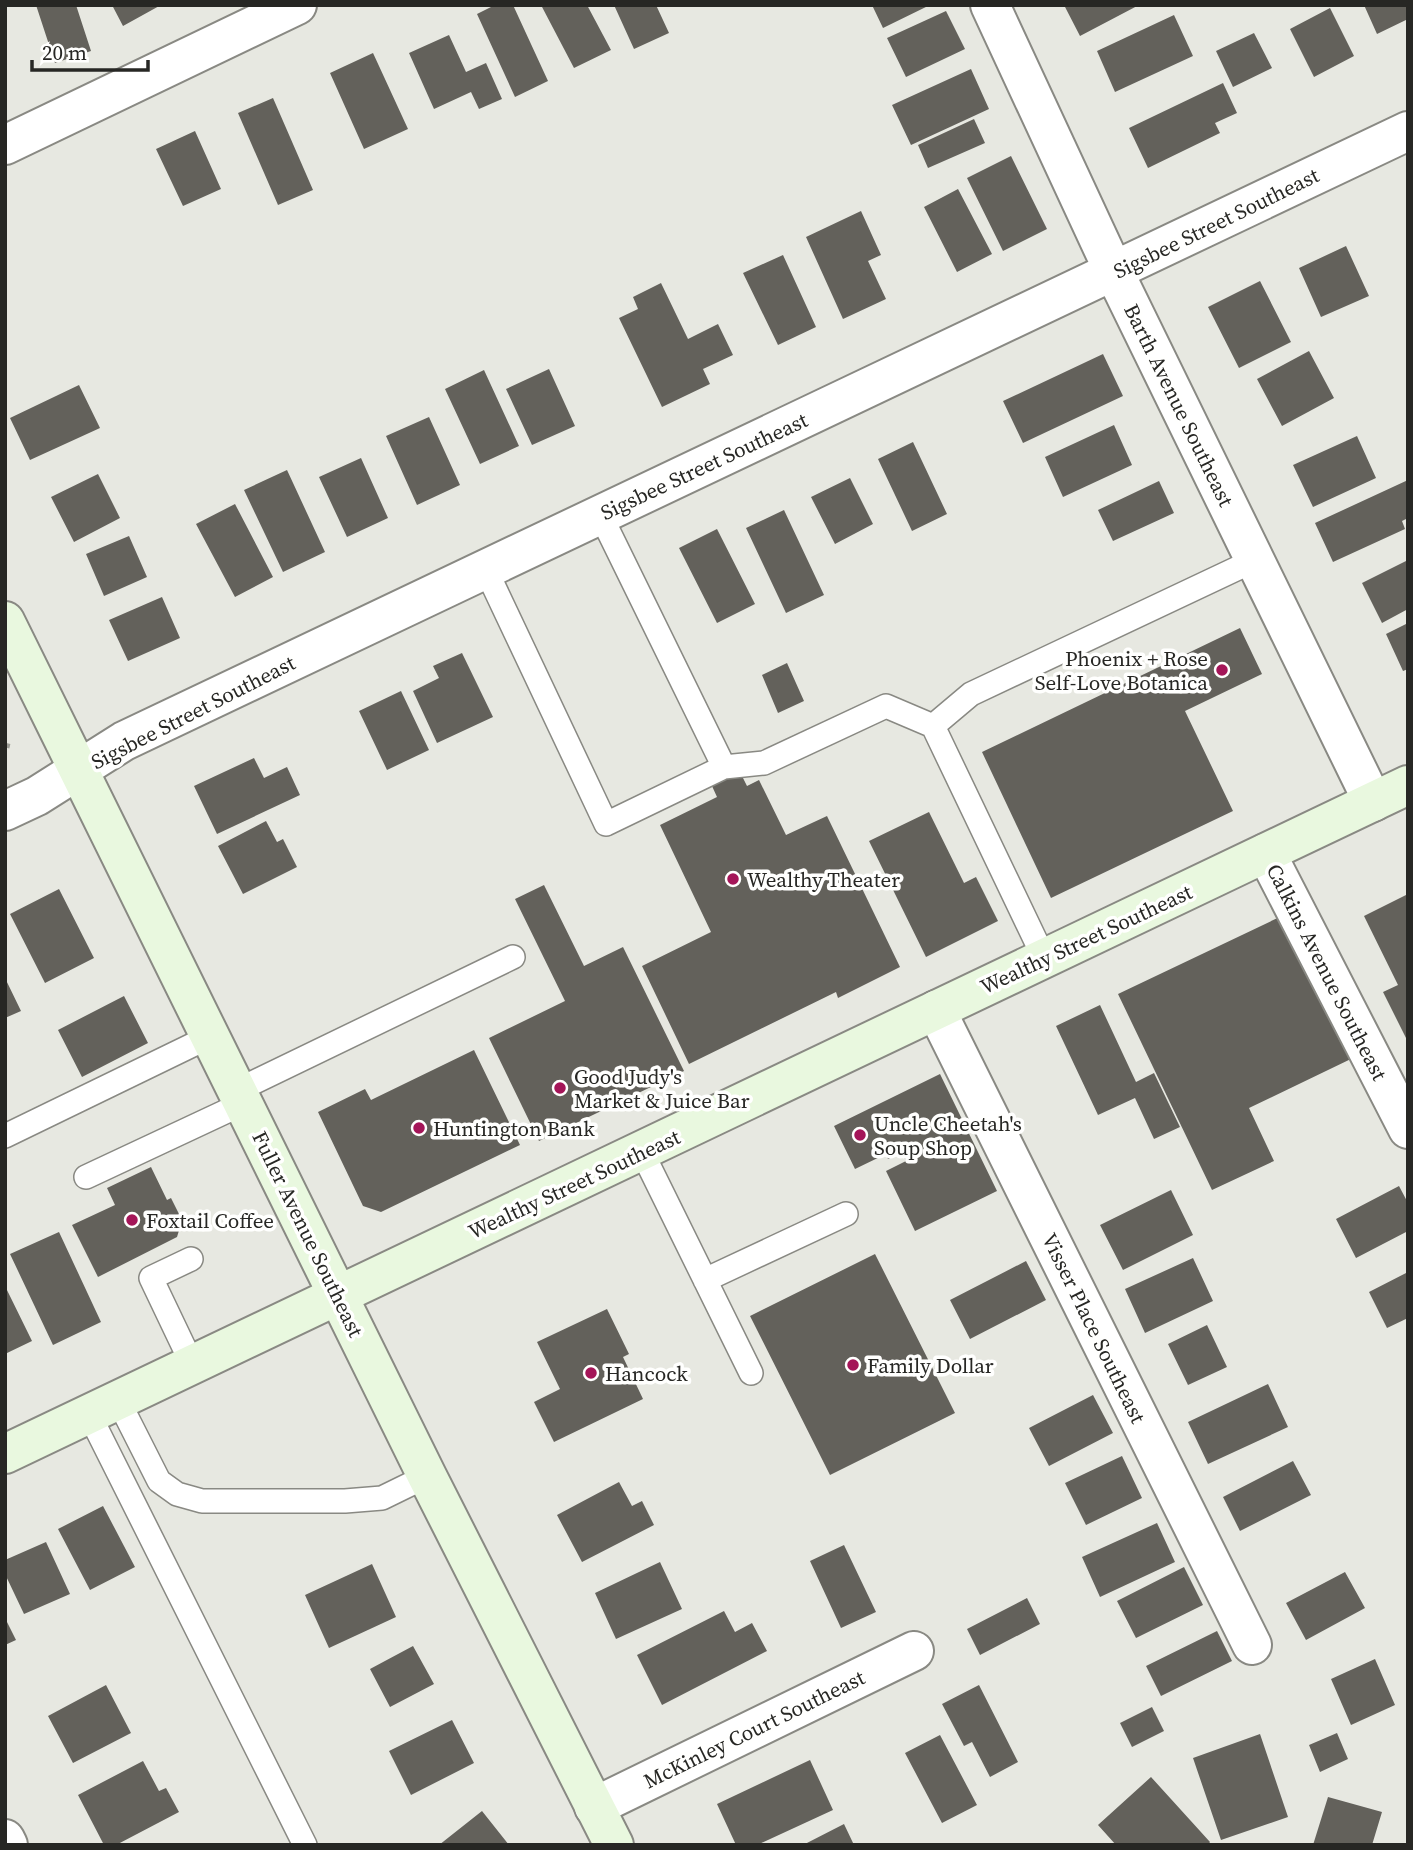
<svg xmlns="http://www.w3.org/2000/svg" width="1413" height="1850" viewBox="0 0 1413 1850" font-family="'Source Serif 4',serif">
	<rect width="100%" height="100%" fill="#e7e8e1"/>
	<!-- building -->
	<path fill="#63615b" d="M 36,5 L 76,5 L 91,51 L 55,63 Z
		M 112,5 L 161,5 L 123,26 Z
		M 495,5 L 513,5 L 548,81 L 515,97 L 477,14 Z
		M 541,5 L 587,5 L 611,50 L 574,68 Z
		M 614,5 L 656,5 L 669,33 L 634,49 Z
		M 872,5 L 930,5 L 883,28 Z
		M 1064,5 L 1139,5 L 1080,36 Z
		M 1364,5 L 1408,5 L 1408,19 L 1377,34 Z
		M 1330,8 L 1354,56 L 1314,77 L 1290,29 Z
		M 946,11 L 965,49 L 906,77 L 887,38 Z
		M 1174,15 L 1193,56 L 1115,92 L 1097,51 Z
		M 1254,33 L 1272,68 L 1233,87 L 1216,51 Z
		M 449,35 L 466,72 L 486,63 L 502,99 L 479,109 L 471,92 L 434,109 L 409,53 Z
		M 373,53 L 408,129 L 364,149 L 330,73 Z
		M 971,69 L 989,109 L 911,145 L 892,105 Z
		M 1223,83 L 1237,113 L 1215,123 L 1220,133 L 1148,168 L 1129,128 Z
		M 273,98 L 313,190 L 278,205 L 238,113 Z
		M 974,119 L 985,143 L 928,168 L 918,145 Z
		M 195,131 L 221,189 L 183,206 L 156,149 Z
		M 1011,156 L 1047,229 L 1003,251 L 967,178 Z
		M 958,189 L 992,254 L 957,272 L 924,207 Z
		M 861,211 L 881,255 L 868,261 L 886,299 L 843,319 L 806,237 Z
		M 1346,246 L 1369,296 L 1321,317 L 1299,268 Z
		M 783,255 L 816,327 L 778,345 L 743,273 Z
		M 1260,281 L 1291,342 L 1239,368 L 1208,307 Z
		M 661,283 L 688,339 L 718,324 L 733,355 L 703,369 L 710,384 L 662,407 L 619,318 L 638,309 L 633,297 Z
		M 1309,351 L 1334,398 L 1282,426 L 1257,379 Z
		M 1103,354 L 1123,396 L 1023,443 L 1003,401 Z
		M 549,369 L 575,426 L 532,445 L 506,389 Z
		M 484,370 L 519,446 L 480,464 L 445,389 Z
		M 79,385 L 100,428 L 30,460 L 10,418 Z
		M 429,417 L 460,485 L 417,505 L 386,436 Z
		M 1114,425 L 1132,465 L 1063,497 L 1045,457 Z
		M 1357,436 L 1376,478 L 1313,507 L 1293,465 Z
		M 913,442 L 947,514 L 912,531 L 878,459 Z
		M 361,458 L 388,518 L 347,537 L 319,477 Z
		M 287,470 L 325,552 L 283,572 L 244,490 Z
		M 98,474 L 120,518 L 74,542 L 51,497 Z
		M 850,478 L 873,524 L 835,544 L 811,497 Z
		M 1408,480 L 1408,518 L 1402,521 L 1405,529 L 1333,562 L 1315,523 Z
		M 1159,481 L 1174,513 L 1113,541 L 1098,510 Z
		M 235,504 L 273,577 L 235,597 L 196,524 Z
		M 784,510 L 824,595 L 786,613 L 746,528 Z
		M 717,529 L 755,604 L 717,623 L 679,548 Z
		M 129,536 L 147,577 L 104,596 L 86,554 Z
		M 1408,560 L 1408,609 L 1382,623 L 1362,583 Z
		M 162,597 L 180,638 L 128,661 L 109,620 Z
		M 1408,623 L 1408,669 L 1403,671 L 1386,634 Z
		M 1240,628 L 1262,674 L 1185,711 L 1233,811 L 1051,898 L 982,752 Z
		M 462,653 L 493,717 L 437,743 L 413,691 L 439,678 L 433,666 Z
		M 787,663 L 804,701 L 778,713 L 762,675 Z
		M 401,691 L 429,750 L 387,770 L 359,711 Z
		M 254,758 L 264,778 L 287,767 L 300,795 L 217,834 L 194,786 Z
		M 740,772 L 747,786 L 759,780 L 786,835 L 827,816 L 900,967 L 838,998 L 836,992 L 689,1064 L 642,966 L 711,932 L 660,825 L 717,797 L 712,786 Z
		M 929,812 L 964,883 L 976,877 L 998,921 L 926,957 L 869,841 Z
		M 266,821 L 277,842 L 283,839 L 297,867 L 243,894 L 218,846 Z
		M 544,885 L 584,966 L 623,947 L 684,1071 L 539,1141 L 489,1038 L 565,1001 L 515,899 Z
		M 59,889 L 94,958 L 45,983 L 10,914 Z
		M 1408,894 L 1408,1042 L 1383,992 L 1398,985 L 1364,916 Z
		M 1286,914 L 1355,1057 L 1249,1108 L 1274,1161 L 1212,1190 L 1118,994 Z
		M 5,978 L 21,1011 L 5,1018 Z
		M 124,996 L 148,1043 L 82,1077 L 58,1030 Z
		M 1100,1005 L 1136,1082 L 1154,1073 L 1180,1127 L 1154,1139 L 1135,1098 L 1098,1115 L 1056,1026 Z
		M 474,1050 L 520,1145 L 381,1212 L 363,1206 L 318,1112 L 365,1089 L 371,1100 Z
		M 940,1074 L 997,1191 L 915,1231 L 886,1171 L 906,1161 L 902,1153 L 888,1159 L 886,1154 L 855,1169 L 834,1126 Z
		M 151,1167 L 167,1200 L 171,1198 L 180,1216 L 181,1224 L 177,1237 L 98,1277 L 72,1225 L 115,1205 L 107,1188 Z
		M 1399,1186 L 1408,1203 L 1408,1231 L 1356,1258 L 1336,1219 Z
		M 1171,1190 L 1193,1235 L 1123,1270 L 1100,1225 Z
		M 59,1232 L 101,1322 L 53,1345 L 10,1254 Z
		M 875,1254 L 955,1413 L 830,1475 L 750,1316 Z
		M 1193,1258 L 1213,1301 L 1145,1333 L 1125,1289 Z
		M 1026,1261 L 1046,1300 L 970,1339 L 950,1300 Z
		M 1408,1272 L 1408,1318 L 1387,1328 L 1369,1292 Z
		M 5,1286 L 32,1341 L 5,1354 Z
		M 607,1309 L 629,1354 L 623,1357 L 643,1399 L 554,1442 L 534,1402 L 560,1389 L 537,1342 Z
		M 1207,1325 L 1227,1367 L 1188,1385 L 1168,1344 Z
		M 1268,1384 L 1288,1427 L 1208,1464 L 1188,1422 Z
		M 1093,1395 L 1113,1433 L 1049,1466 L 1029,1428 Z
		M 1122,1456 L 1142,1498 L 1086,1525 L 1065,1483 Z
		M 1293,1461 L 1311,1495 L 1240,1531 L 1223,1497 Z
		M 619,1482 L 632,1506 L 642,1501 L 654,1525 L 582,1562 L 557,1515 Z
		M 103,1506 L 135,1567 L 90,1590 L 58,1529 Z
		M 1157,1523 L 1175,1562 L 1100,1597 L 1082,1557 Z
		M 46,1542 L 70,1594 L 24,1614 L 5,1574 L 5,1560 Z
		M 844,1545 L 876,1612 L 841,1628 L 810,1561 Z
		M 660,1562 L 682,1609 L 616,1639 L 595,1593 Z
		M 372,1564 L 396,1617 L 329,1648 L 305,1595 Z
		M 1184,1567 L 1203,1605 L 1136,1638 L 1117,1601 Z
		M 1345,1572 L 1365,1608 L 1306,1640 L 1286,1603 Z
		M 1027,1598 L 1040,1624 L 980,1655 L 967,1629 Z
		M 724,1611 L 735,1632 L 752,1623 L 767,1651 L 662,1705 L 637,1655 Z
		M 5,1618 L 16,1640 L 5,1645 Z
		M 1217,1631 L 1232,1661 L 1161,1696 L 1146,1666 Z
		M 413,1646 L 434,1684 L 390,1707 L 370,1669 Z
		M 1375,1659 L 1395,1705 L 1351,1725 L 1331,1679 Z
		M 106,1685 L 131,1733 L 73,1763 L 48,1716 Z
		M 979,1685 L 1018,1762 L 990,1777 L 972,1742 L 964,1746 L 942,1704 Z
		M 1152,1707 L 1164,1731 L 1132,1747 L 1120,1723 Z
		M 452,1720 L 474,1763 L 411,1795 L 389,1751 Z
		M 1337,1733 L 1348,1759 L 1320,1772 L 1309,1745 Z
		M 1260,1734 L 1288,1817 L 1221,1840 L 1193,1758 Z
		M 940,1735 L 977,1805 L 942,1823 L 905,1753 Z
		M 810,1760 L 833,1810 L 757,1845 L 736,1845 L 717,1804 Z
		M 143,1761 L 159,1791 L 166,1788 L 179,1812 L 116,1845 L 104,1845 L 78,1795 Z
		M 1151,1777 L 1210,1842 L 1208,1845 L 1116,1845 L 1098,1825 Z
		M 1328,1797 L 1382,1812 L 1372,1845 L 1313,1845 Z
		M 482,1811 L 509,1845 L 439,1845 Z
		M 844,1824 L 854,1845 L 803,1845 Z"/>
	<g fill="none" stroke-linecap="round" stroke-linejoin="round">
		<defs>
			<path id="service" d="M 486,570 L 606,824 L 724,767 L 600,514
				M 933,726 L 971,694 L 1255,560
				M 724,767 L 764,763 L 886,706 L 933,726 L 1044,958
				M 238,1090 L 513,957
				M 5,1136 L 211,1036
				M 642,1152 L 751,1373
				M 86,1177 L 244,1103
				M 191,1259 L 151,1278 L 192,1364
				M 705,1280 L 846,1214
				M 118,1400 L 159,1481 L 177,1494 L 202,1501 L 345,1501 L 382,1498 L 427,1476
				M 89,1414 L 305,1845"/>
			<path id="minor" d="M 990,5 L 1114,272 L 1373,802
				M 5,145 L 297,5
				M 5,811 L 37,796 L 124,741 L 1408,131
				M 1266,853 L 1408,1129
				M 936,1010 L 1252,1645
				M 594,1807 L 914,1651
				M 5,1839 L 8,1845"/>
			<path id="secondary" d="M 5,621 L 427,1476 L 614,1845
				M 5,1454 L 1408,785"/>
		</defs>
		<!-- service casing -->
		<use href="#service" stroke="#898983" stroke-width="26"/>
		<!-- minor casing -->
		<use href="#minor" stroke="#898983" stroke-width="42"/>
		<!-- secondary casing -->
		<use href="#secondary" stroke="#898983" stroke-width="42"/>
		<!-- path -->
		<path stroke="#9e9f99" stroke-width="4.5" stroke-dasharray="5 3.5" stroke-linecap="butt" d="M 5,745 L 13,747"/>
		<!-- service -->
		<use href="#service" stroke="#fff" stroke-width="23"/>
		<!-- minor -->
		<use href="#minor" stroke="#fff" stroke-width="38"/>
		<!-- secondary -->
		<use href="#secondary" stroke="#e9f8df" stroke-width="38"/>
	</g>
	<!-- markers -->
	<g fill="#a41558" stroke="#fffffe" stroke-width="2.5">
		<circle cx="1222" cy="670" r="7"/>
		<circle cx="733" cy="879" r="7"/>
		<circle cx="560" cy="1088" r="7"/>
		<circle cx="419" cy="1128" r="7"/>
		<circle cx="860" cy="1135" r="7"/>
		<circle cx="132" cy="1220" r="7"/>
		<circle cx="853" cy="1365" r="7"/>
		<circle cx="591" cy="1373" r="7"/>
	</g>
	<g text-anchor="middle" dominant-baseline="central" stroke-width="7" stroke-linejoin="round" paint-order="stroke">
		<!-- street labels -->
		<g font-size="21" fill="#272724" stroke="#fffffe">
			<text transform="translate(1216 223) rotate(-26)">Sigsbee Street Southeast</text>
			<text transform="translate(1179 405) rotate(64)">Barth Avenue Southeast</text>
			<text transform="translate(704 466) rotate(-25)">Sigsbee Street Southeast</text>
			<text transform="translate(193 712) rotate(-27)">Sigsbee Street Southeast</text>
			<text transform="translate(1086 939) rotate(-25)">Wealthy Street Southeast</text>
			<text transform="translate(1327 972) rotate(63)">Calkins Avenue Southeast</text>
			<text transform="translate(574 1184) rotate(-25)">Wealthy Street Southeast</text>
			<text transform="translate(308 1234) rotate(64)">Fuller Avenue Southeast</text>
			<text transform="translate(1094 1328) rotate(64)">Visser Place Southeast</text>
			<text transform="translate(754 1729) rotate(-26)">McKinley Court Southeast</text>
		</g>
		<!-- poi labels -->
		<g font-size="21" fill="#272724" stroke="#fffffe" text-anchor="start">
			<text x="1208" y="658" text-anchor="end">Phoenix + Rose<tspan x="1208" dy="24">Self-Love Botanica</tspan></text>
			<text x="747" y="879">Wealthy Theater</text>
			<text x="574" y="1076">Good Judy's<tspan x="574" dy="24">Market &amp; Juice Bar</tspan></text>
			<text x="874" y="1123">Uncle Cheetah's<tspan x="874" dy="24">Soup Shop</tspan></text>
			<text x="433" y="1128">Huntington Bank</text>
			<text x="146" y="1220">Foxtail Coffee</text>
			<text x="867" y="1365">Family Dollar</text>
			<text x="605" y="1373">Hancock</text>
		</g>
	</g>
	<!-- border -->
	<rect width="1413" height="1850" fill="none" stroke="#272724" stroke-width="14"/>
	<!-- scale -->
	<path d="M32 60v10h116v-10" fill="none" stroke="#272724" stroke-width="3.5"/>
	<text x="42" y="60" font-size="21" fill="#272724" stroke="#fffffe" stroke-width="5" paint-order="stroke">20 m</text>
</svg>
